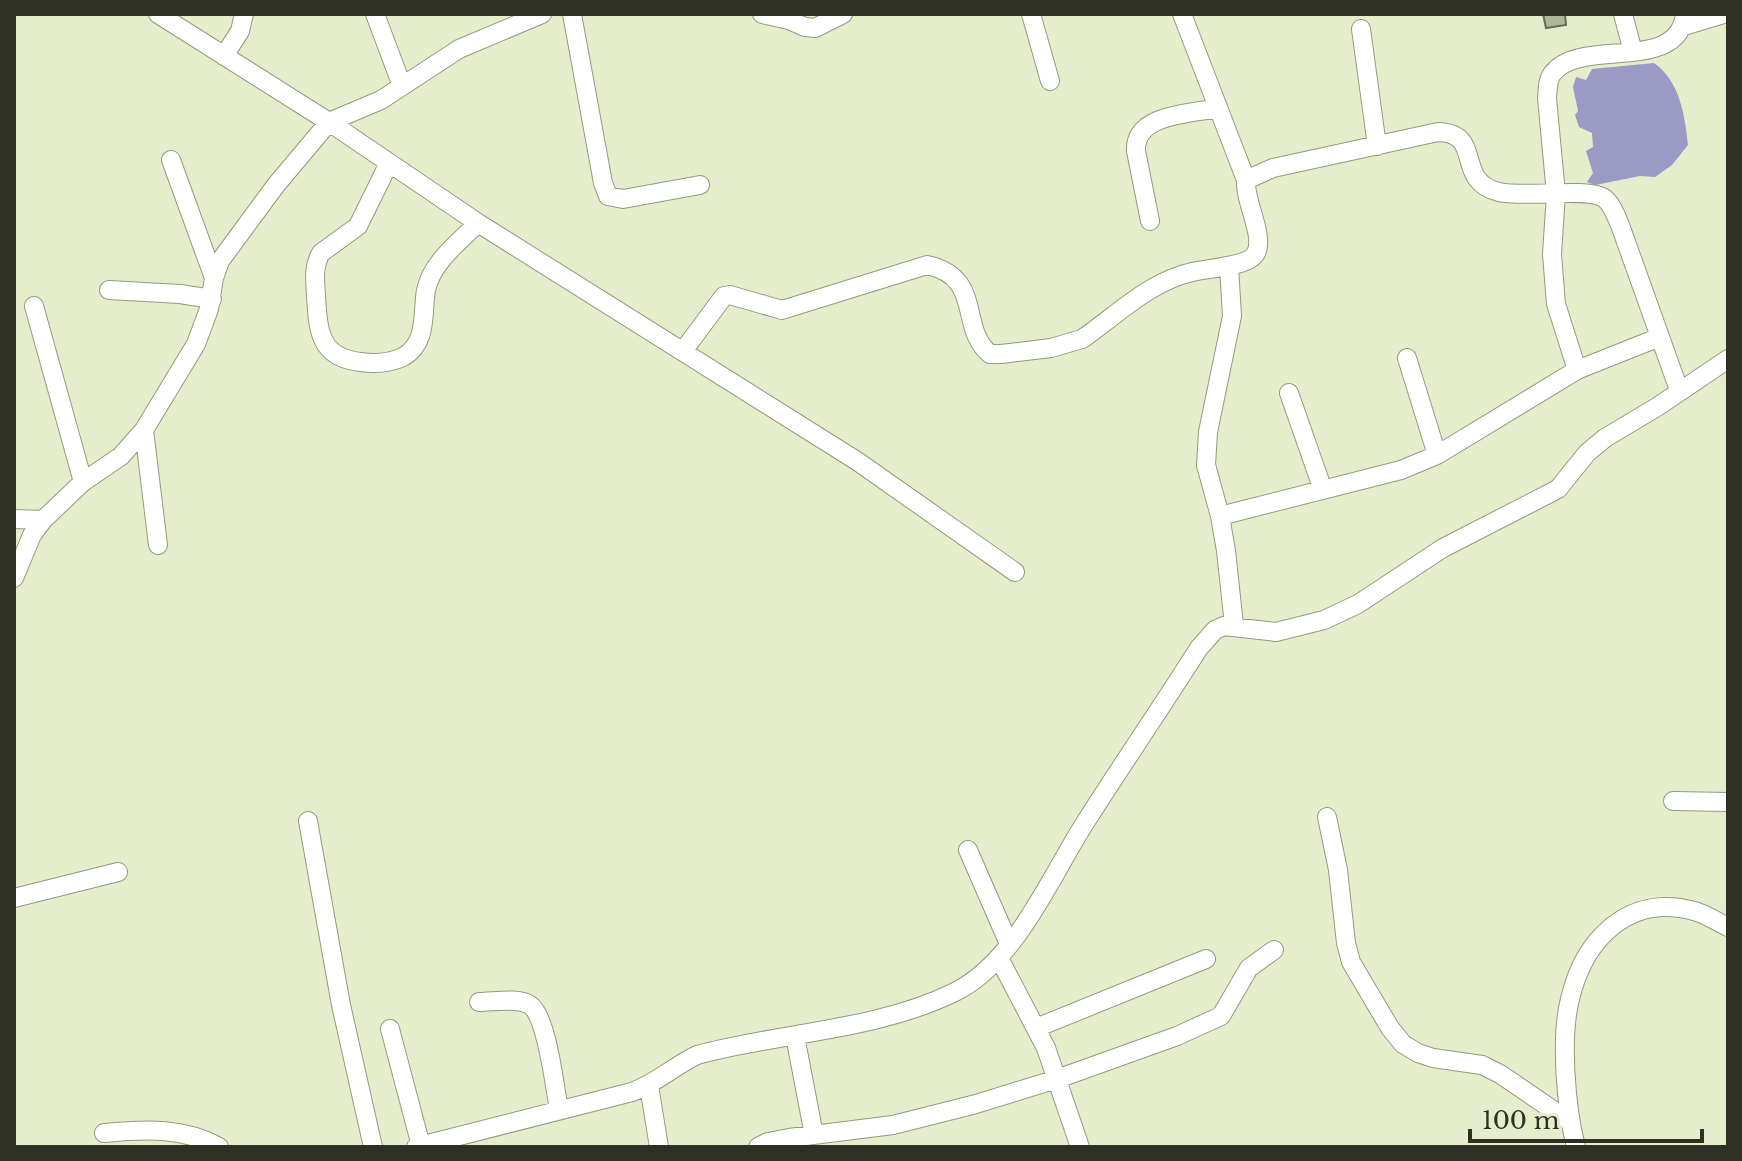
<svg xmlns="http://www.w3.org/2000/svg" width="1742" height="1161" viewBox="0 0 1742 1161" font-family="'Libre Baskerville',serif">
	<rect width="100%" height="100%" fill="#e5edcc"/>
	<!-- water -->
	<path fill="#9b9ac5" d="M 1654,63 C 1680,81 1685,116 1688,145 L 1672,165 L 1655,177 L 1640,176 L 1595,185 L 1587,182 L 1593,173 L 1586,151 L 1593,147 L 1592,133 L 1579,127 L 1575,115 L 1578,111 L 1573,87 L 1576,77 L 1586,80 L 1592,69 Z"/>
	<!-- building -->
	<path fill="#afb798" stroke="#676e51" stroke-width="2" d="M 1543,14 L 1565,14 L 1566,25 L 1546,28 Z"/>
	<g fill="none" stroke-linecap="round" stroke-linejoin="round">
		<defs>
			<path id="street" d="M 158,14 L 329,122 L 478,223 L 857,461 L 1015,572
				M 375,14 L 402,86
				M 572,14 L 603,183 L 608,196 L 623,199 L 700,185
				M 762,14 L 789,20 L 805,27 L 815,28 L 843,14
				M 1031,14 L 1050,81
				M 1182,14 L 1246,180
				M 1623,14 L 1633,52
				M 1684,26 L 1724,14
				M 1361,29 L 1377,146
				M 224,56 L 240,31 L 244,14
				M 171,160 L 214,278
				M 389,163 L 358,226 L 321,253 C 313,266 315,281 316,295 C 318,330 319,358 361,362 C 375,364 390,363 403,357 C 428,343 422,313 426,290 C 432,262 459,242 478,223
				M 1150,221 L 1136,151 C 1134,114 1190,114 1218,108
				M 1229,266 L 1232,316 L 1208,432 L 1206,465 L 1220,516 L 1226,551 L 1234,625
				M 109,290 L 180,294 L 212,299
				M 34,306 L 83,482
				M 683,351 L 724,296 L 730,295 L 782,310 L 927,265 C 984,277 958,328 990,354 L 1001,354 L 1051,348 L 1082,339 C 1118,314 1149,282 1192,272 C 1207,268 1249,267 1256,253 C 1265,235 1244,201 1246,180 L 1273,168 L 1438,132 C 1485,133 1453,181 1499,192 C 1524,198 1587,187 1604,198 C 1612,204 1616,216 1620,225 L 1679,390
				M 1407,358 L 1437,455
				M 1577,370 L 1556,304 L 1552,254 L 1556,194 L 1547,98 C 1548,90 1547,81 1552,74 C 1580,36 1678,75 1685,14
				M 1289,393 L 1323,490
				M 144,430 L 158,545
				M 1220,516 L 1401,470 L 1437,455 L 1577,370 L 1660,337
				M 14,519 L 43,520
				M 14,578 L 32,535 L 43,520 L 83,482 L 121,456 L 144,430 L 196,344 L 209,309 L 214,278 L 220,261 L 276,185 L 329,122 L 381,100 L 459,49 L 542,14
				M 1673,801 L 1728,802
				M 1327,817 L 1338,870 L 1346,943 L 1351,962 L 1390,1028 L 1403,1044 L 1418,1053 L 1433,1058 L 1482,1065 L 1500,1074 L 1569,1121
				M 308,821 L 341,1005 L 373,1147
				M 968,850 L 1009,944
				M 14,898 L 118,872
				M 999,958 L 1046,1048 L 1080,1147
				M 479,1002 C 494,1002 518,997 530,1005 C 547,1016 555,1089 559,1110
				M 1036,1028 L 1206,959
				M 390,1029 L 421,1146
				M 795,1036 L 814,1135
				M 649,1086 L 659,1147
				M 104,1133 C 144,1129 183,1127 219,1147
				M 416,1147 L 632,1092 C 657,1083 674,1066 697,1055 C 782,1032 875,1031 955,992 C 1015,962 1049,880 1083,826 C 1121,766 1161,708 1199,648 L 1215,630 L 1224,626 L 1276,632 L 1324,620 L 1358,604 L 1443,548 L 1558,489 L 1587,453 L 1605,438 L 1657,407 L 1728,359
				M 758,1147 L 768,1142 L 789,1138 L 893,1125 L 976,1104 L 1057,1079 L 1177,1036 L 1221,1016 L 1249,968 L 1274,950
				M 1576,1147 C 1566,1108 1560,1039 1570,999 C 1584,939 1629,893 1694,911 C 1706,914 1717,922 1728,927"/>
		</defs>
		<!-- street casing -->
		<use href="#street" stroke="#939b7c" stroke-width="20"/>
		<!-- street -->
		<use href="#street" stroke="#fff" stroke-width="18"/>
	</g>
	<!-- border -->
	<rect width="1742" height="1161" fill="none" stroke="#2d3023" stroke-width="32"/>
	<!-- scale -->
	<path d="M1470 1129v12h232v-12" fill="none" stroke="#2d3023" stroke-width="4"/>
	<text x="1482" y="1129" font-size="24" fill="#2d3023" stroke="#e5edcc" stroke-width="6" paint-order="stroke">100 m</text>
</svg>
